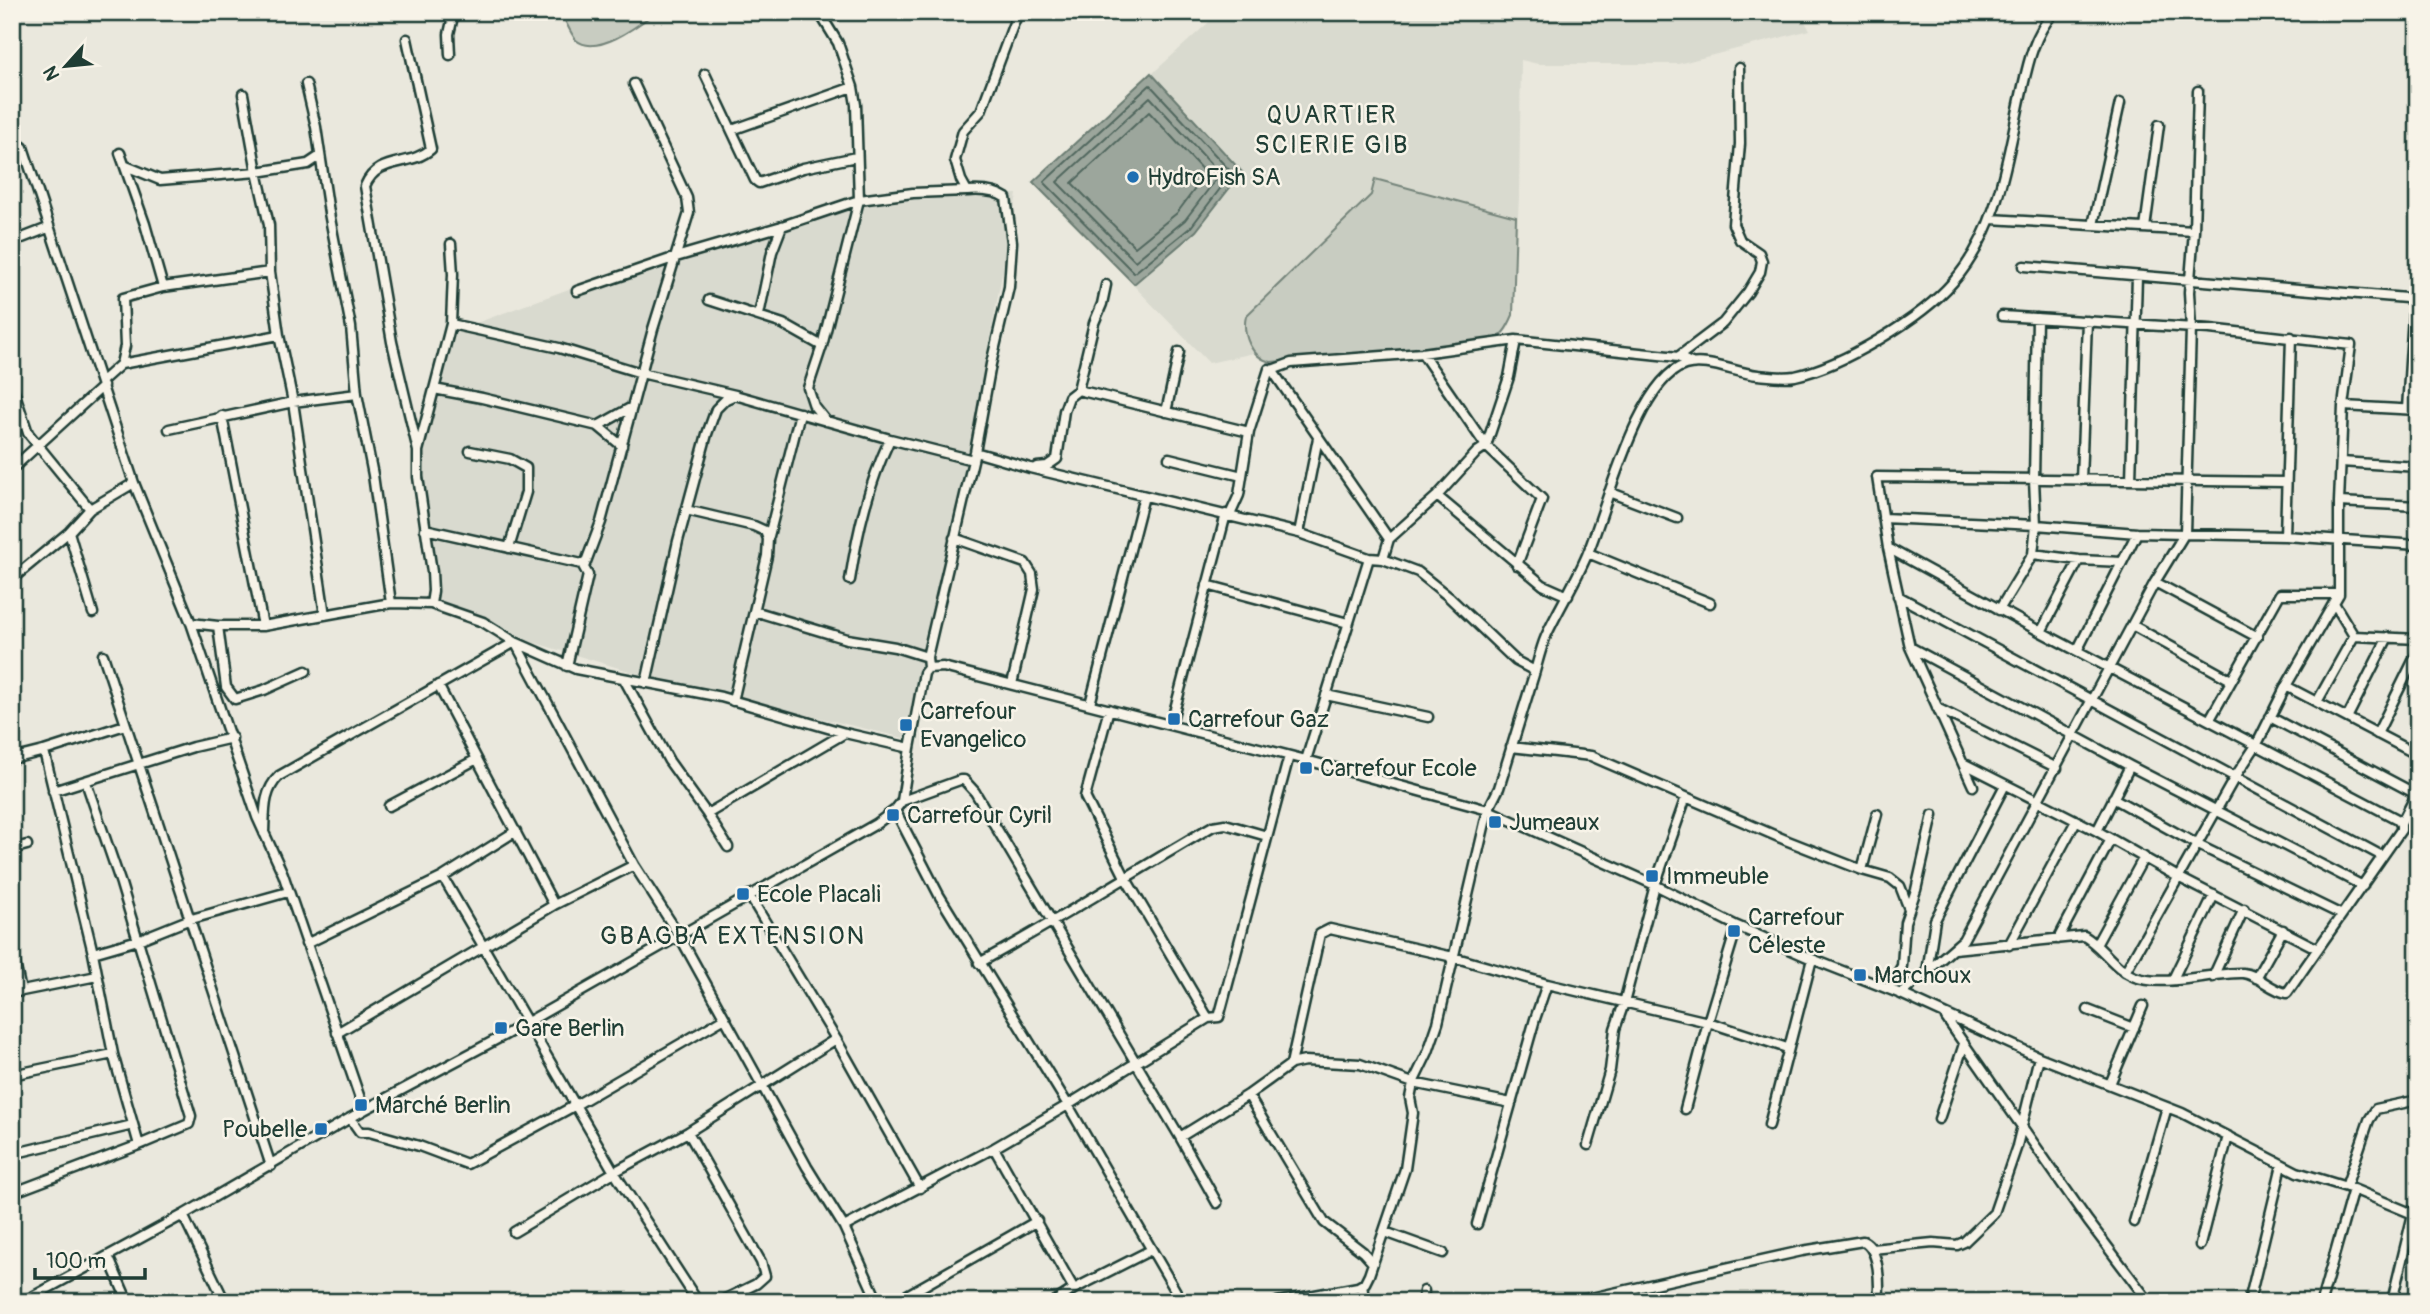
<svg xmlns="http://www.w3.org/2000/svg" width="2430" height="1314" viewBox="0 0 2430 1314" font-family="Pangolin,sans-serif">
	<rect width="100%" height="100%" fill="#eae8dd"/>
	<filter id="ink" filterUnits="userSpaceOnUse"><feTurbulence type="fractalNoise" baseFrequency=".0143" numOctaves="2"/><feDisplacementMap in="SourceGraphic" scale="14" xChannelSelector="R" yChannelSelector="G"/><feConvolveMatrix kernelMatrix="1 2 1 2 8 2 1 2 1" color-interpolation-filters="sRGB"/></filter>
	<g filter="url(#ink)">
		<!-- built -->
		<path fill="#d9dacf" d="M 1220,12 L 1799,12 L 1810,30 L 1678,64 L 1538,64 L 1521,60 L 1519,197 L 1513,315 L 1508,329 L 1499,338 L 1271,362 L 1261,360 L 1254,353 L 1209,363 L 1033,182 Z
			M 1017,194 L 966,467 L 904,738 L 652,678 L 532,642 L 440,603 L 418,453 L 452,332 L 569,289 L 863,203 Z"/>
		<!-- green -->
		<path fill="#c8ccc1" stroke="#74847a" stroke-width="2" d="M 563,12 L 656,12 C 640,24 597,58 576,40 C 571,34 566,22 562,15 Z
			M 1375,179 L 1516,217 L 1513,315 C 1507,329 1502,337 1488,343 L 1271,362 C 1251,358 1242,334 1246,316 L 1371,195 Z"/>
		<!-- water -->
		<path fill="#9ca69c" stroke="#6a7c72" stroke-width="2" d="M 1151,73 L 1242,172 L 1196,231 L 1134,284 L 1033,182 Z"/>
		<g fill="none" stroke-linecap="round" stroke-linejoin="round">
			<!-- shore -->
			<path stroke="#51675e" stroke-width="2" d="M 1150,85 L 1232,173 L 1191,227 L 1134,273 L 1044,182 Z
				M 1150,97 L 1220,174 L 1185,220 L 1135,261 L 1057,182 Z
				M 1149,112 L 1206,174 L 1177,213 L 1135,247 L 1072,183 Z"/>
			<defs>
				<path id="minor" d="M 819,12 L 838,43 L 853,87 L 856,105 L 859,200 L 822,346 L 808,388 L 814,406 L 826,421
					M 407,39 L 431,149 C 409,168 378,155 365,186 L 392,342 L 418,451
					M 450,55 L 449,34 L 454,12
					M 705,74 L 755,180 L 759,183 L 803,168 L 856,157
					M 306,84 L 316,127 L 329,213 L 351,327 L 357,394 L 373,475 L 391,603
					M 243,94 L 257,172 L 269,225 L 270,272 L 279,335 L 293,402 L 325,615
					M 732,130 L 853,87
					M 12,140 L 23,147 L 134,483 L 191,623 L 257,817 L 283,874 L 364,1110
					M 120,153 L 145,224 L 163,287
					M 126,166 L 160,180 L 257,172 L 308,164 L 320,156
					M 1991,219 L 2194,231
					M 2093,225 L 2120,103
					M 2145,228 L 2159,125
					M 12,242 L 48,228
					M 2024,266 L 2418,299
					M 577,291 L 676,257 L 782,226 L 859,200 L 913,193 L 967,191
					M 709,300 L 783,324 L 822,346
					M 759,315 L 772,252 L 782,226
					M 2002,316 L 2210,329 L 2351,345 L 2343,406 L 2339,502 L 2339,594 L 2286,686 L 2257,744 L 2235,777 L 2125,972
					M 451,324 L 559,348 L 641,373 L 735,395
					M 1422,353 L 1486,446 L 1542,499 L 1517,565
					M 1678,357 L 1723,323 L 1748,292 L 1760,272 L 1762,261 L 1759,253 L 1740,240 L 1733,224 L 1740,144 L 1739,68
					M 121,364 L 125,346 L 123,298 L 163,287 L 270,272
					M 1272,370 L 1389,539
					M 102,381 L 121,364 L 279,335
					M 12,385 L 28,433 L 90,509
					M 434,389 L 482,398 L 598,426 L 622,446
					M 1078,390 L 1094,323 L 1102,304 L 1106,285
					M 2343,406 L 2418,410
					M 2407,409 L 2414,299
					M 1166,412 L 1179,352
					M 222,416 L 263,626
					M 598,426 L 632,407
					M 169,429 L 293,402 L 357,394
					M 470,451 L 510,459 L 526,468 L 526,492 L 509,548
					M 975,452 L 1030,468 L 1299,533 L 1369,558
					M 1169,458 L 1242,476
					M 2341,462 L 2418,467
					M 1037,467 L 1047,466 L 1057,459 L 1064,411 L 1069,397 L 1078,390 L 1249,432
					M 12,469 L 103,386
					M 2081,480 L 2087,321
					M 2131,480 L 2137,276
					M 1609,492 L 1677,518
					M 1437,496 L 1543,585 L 1568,596
					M 2339,502 L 2418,506
					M 686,510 L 754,526 L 765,531 L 768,539 L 767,556 L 733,701
					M 1230,515 L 1239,495 L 1249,432 L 1269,369 L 1272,370 L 1291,363 L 1422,353 L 1516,340 L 1678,357 L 1691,363
					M 1883,518 L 2036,525 L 2137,533 L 2285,536 L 2418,545
					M 425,529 L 582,564 L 588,575 L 567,666
					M 69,532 L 93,613
					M 1299,533 L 1318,438
					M 769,536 L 800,413
					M 2285,536 L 2291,337
					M 954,538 L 1025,563 L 1032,574 L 1034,589 L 1012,684
					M 1888,548 L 2041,632 L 2397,819 L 2401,824
					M 1588,553 L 1710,603
					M 2033,554 L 2079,560 L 2122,562
					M 1383,559 L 1418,572 L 1449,597 L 1516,661 L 1535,671
					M 584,567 L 601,522 L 653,329 L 689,213 L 687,198 L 634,84
					M 12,579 L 69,532 L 90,509 L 134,483
					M 850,580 C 858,529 868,486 890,439
					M 2155,582 L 2257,637
					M 1207,585 L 1348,623
					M 1898,596 L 2382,856
					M 2334,603 L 2354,636 L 2418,639
					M 431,604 L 433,591 L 432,572 L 418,477 L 418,451 L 451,324 L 453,274 L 451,244
					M 1999,610 L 2033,554 L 2036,525 L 2034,479 L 2037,318
					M 754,611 L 847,639 L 895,647 L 927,657
					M 191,623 L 218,626 L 263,626 L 391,603 L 431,604 L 483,622 L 515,642 L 576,669 L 721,697 L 845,733 L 910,748
					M 2132,625 L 2231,680
					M 218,626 L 226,687 L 235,699 L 264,690 L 306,671
					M 2041,632 L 2079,560
					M 1910,647 L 2130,766 L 2363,886
					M 2077,651 L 2137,533
					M 103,655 L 271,1166
					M 928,668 L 943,667 L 1306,760 L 1488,810 L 1655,885 L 1737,926 L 1812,959 L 1901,994 L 2039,1057 L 2182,1113 L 2297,1172 L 2353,1189 L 2418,1216
					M 624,679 L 669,761 L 707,814 L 728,847
					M 646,683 L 678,541 L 707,434 L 716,409 L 726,399 L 735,395 L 890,439 L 973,460
					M 438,685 L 554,905
					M 2286,686 L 2418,755
					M 1326,695 L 1428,717
					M 2317,702 L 2354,636
					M 1090,704 L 1144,496
					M 1937,708 L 2057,768
					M 1109,709 L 1085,797 L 1125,877 L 1208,1018 L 1219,1017 L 1221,1010 L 1289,756
					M 2270,717 L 2416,794
					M 2347,718 L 2388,637
					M 2210,719 L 2280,594 L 2339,594
					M 1171,724 L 1226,514
					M 2377,734 L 2418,651
					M 1511,747 L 1591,756 L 1788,841 L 1862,870 L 1890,878 L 1900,886 L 1909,909
					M 12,759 L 44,751 L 125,725
					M 1306,760 L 1369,558 L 1383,559 L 1389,539 L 1437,496 L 1477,452 L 1486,446 L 1509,377 L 1516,340
					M 1963,763 L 2097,831 L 2178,877 L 2318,949
					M 86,782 L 121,884 L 191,1116 L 189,1124 L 139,1145
					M 1973,786 L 1910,647 L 1888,548 L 1877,477 L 2286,482
					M 53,791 L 193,747 L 232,738
					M 2113,798 L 2198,845 L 2340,914
					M 902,801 L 960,780 L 964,780 L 975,792 L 1180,1137 L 1217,1203
					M 389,806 L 477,759
					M 895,810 L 939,895 L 1068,1105 L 1182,1302
					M 707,814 L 845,733
					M 2097,831 L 2130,766
					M 264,833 C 265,811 263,792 279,776 L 515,642 L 634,865 L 679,935 L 807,1167 L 844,1227 L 878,1302
					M 12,849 L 27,845
					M 1862,870 L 1877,814
					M 443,877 L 614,1172 L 698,1302
					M 2058,939 L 2111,839
					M 306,944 L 443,877 L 516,831
					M 2009,945 L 2076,821
					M 2096,945 L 2144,857
					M 12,949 L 21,991
					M 1954,949 L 2084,936 C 2103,947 2114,969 2135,977 C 2165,988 2212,972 2243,973 C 2258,974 2271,991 2287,993 L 2401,830 L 2401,824 L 2418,791
					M 93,953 L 138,940 L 188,920 L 288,892
					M 979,963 C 1059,920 1135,871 1213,826 L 1225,824 L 1267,836
					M 1927,972 L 1935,920 L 2005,785
					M 2213,977 L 2244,909
					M 2256,978 L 2283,930
					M 2173,979 L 2214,895
					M 1888,989 L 1902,966 L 1905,922 L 1916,890 L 1933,815
					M 12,993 L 97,976
					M 1901,994 L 1963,940 L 2155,582 L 2185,533 L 2191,328 L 2189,292 L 2194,231 L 2198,91
					M 2088,1010 L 2134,1028
					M 1946,1018 L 2088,1221 L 2149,1302
					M 337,1033 L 554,905 L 634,865
					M 836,1039 L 920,1188
					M 1291,1064 L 1320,934 L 1330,929 L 1453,957 L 1547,984 L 1708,1022 L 1787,1048
					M 12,1075 L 113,1054
					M 2110,1084 L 2143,1006
					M 1248,1095 L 1324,1222 L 1363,1252 L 1373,1263
					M 1685,1109 L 1708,1022 L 1737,926
					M 350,1118 L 360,1132 L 369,1132 L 419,1146 L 467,1164 L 574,1106 L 725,1018
					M 1939,1119 L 1964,1044
					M 1769,1125 L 1812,959
					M 688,1132 L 761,1262 L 765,1276 L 756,1284 L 719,1302
					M 1180,1137 L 1248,1095 L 1291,1064 L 1305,1061 L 1360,1064 L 1413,1083 L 1511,1103
					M 1588,1145 L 1610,1070 L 1615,1029 L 1624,1003 L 1655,885 L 1686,797
					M 994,1148 L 1074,1289
					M 12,1154 L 133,1125
					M 2346,1187 L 2369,1120 L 2376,1109 L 2418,1100
					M 12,1193 L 139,1145 L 113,1054 L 93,953 L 44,751
					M 183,1215 L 225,1302
					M 2134,1222 L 2167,1107
					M 1477,1224 L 1535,1019 L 1547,984
					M 844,1227 L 994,1148 L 1068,1105 L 1208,1018
					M 514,1232 L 614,1172 L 688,1132 L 836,1039 L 749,895
					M 1385,1232 L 1443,1253
					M 2200,1245 L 2228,1136
					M 1872,1249 L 1933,1243 L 1957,1245 L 1964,1242 L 1994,1213 L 2017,1146 L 2039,1057
					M 108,1256 L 128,1302
					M 1362,1286 L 1365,1302
					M 12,1292 L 15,1302
					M 2392,1301 L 2413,1214
					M 23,1302 L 183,1215 L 364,1110 L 503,1036 L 876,824 L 895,810 L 902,801 L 910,748 L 924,673 L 928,668 L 927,657 L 975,452 L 991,364 L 1009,287 L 1012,242 L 1006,198 C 995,190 980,190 967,191 L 961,180 L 955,160 L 963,131 L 981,111 L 1018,12
					M 895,1302 L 1037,1221
					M 1054,1302 L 1074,1289 L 1151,1250
					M 1277,1302 L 1358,1287 L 1365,1283 L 1369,1275 L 1405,1169 L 1413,1113 L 1410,1098 L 1413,1083 L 1428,1052 L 1438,1023 L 1488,810 L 1499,788 C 1510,752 1521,717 1532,681 C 1537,666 1540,650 1546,636 C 1559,608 1575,583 1587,555 C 1606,511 1637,380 1685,365 C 1707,358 1735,373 1758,375 C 1769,376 1784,378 1795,376 C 1842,366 1921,319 1953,282 C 1998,231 2007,159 2021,95 C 2028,64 2033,36 2054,12
					M 1423,1302 L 1424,1291
					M 1573,1302 L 1802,1251 L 1863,1241 C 1880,1249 1880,1285 1878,1302
					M 2249,1302 L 2282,1165
					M 2321,1302 L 2353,1189"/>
			</defs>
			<!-- minor casing -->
			<use href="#minor" stroke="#1f3d34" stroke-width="13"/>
			<!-- minor -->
			<use href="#minor" stroke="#f7f3e8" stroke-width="8"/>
		</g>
	</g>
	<!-- markers -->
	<g fill="#1f6fb2" stroke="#f7f3e8" stroke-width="2.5">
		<circle cx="1133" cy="177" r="7"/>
		<rect x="1167" y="712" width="14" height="14" rx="3.5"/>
		<rect x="899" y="718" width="14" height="14" rx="3.5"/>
		<rect x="1299" y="761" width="14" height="14" rx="3.5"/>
		<rect x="886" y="808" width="14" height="14" rx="3.5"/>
		<rect x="1488" y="815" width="14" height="14" rx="3.5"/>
		<rect x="1645" y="869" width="14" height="14" rx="3.5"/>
		<rect x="736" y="887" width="14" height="14" rx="3.5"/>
		<rect x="1727" y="924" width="14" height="14" rx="3.5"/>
		<rect x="1853" y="968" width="14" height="14" rx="3.5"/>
		<rect x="494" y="1021" width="14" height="14" rx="3.5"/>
		<rect x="354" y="1098" width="14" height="14" rx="3.5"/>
		<rect x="314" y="1122" width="14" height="14" rx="3.5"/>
	</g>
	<g text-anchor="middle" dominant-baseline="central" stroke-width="5" stroke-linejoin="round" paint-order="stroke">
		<!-- poi labels -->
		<g font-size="24" fill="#1f3d34" stroke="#f7f3e8" text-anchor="start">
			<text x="1147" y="177">HydroFish SA</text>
			<text x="920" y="711">Carrefour<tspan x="920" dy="28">Evangelico</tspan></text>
			<text x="1188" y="719">Carrefour Gaz</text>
			<text x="1320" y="768">Carrefour Ecole</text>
			<text x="907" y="815">Carrefour Cyril</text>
			<text x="1509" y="822">Jumeaux</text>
			<text x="1666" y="876">Immeuble</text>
			<text x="757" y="894">Ecole Placali</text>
			<text x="1748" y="917">Carrefour<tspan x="1748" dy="28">Céleste</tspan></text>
			<text x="1874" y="975">Marchoux</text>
			<text x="515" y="1028">Gare Berlin</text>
			<text x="375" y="1105">Marché Berlin</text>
			<text x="307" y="1129" text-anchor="end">Poubelle</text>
		</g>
		<!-- neighbourhood labels -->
		<g font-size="26" letter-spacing="2" fill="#1f3d34" stroke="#f7f3e8">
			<text x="1332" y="115">QUARTIER<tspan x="1332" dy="30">SCIERIE GIB</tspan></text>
			<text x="733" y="936">GBAGBA EXTENSION</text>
		</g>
	</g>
	<!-- margin -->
	<rect width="2430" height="1314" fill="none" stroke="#f7f3e8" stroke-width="42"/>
	<rect x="21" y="21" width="2388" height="1272" fill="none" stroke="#1f3d34" stroke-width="2.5" filter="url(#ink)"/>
	<!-- north arrow -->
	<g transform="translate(66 66) rotate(243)" stroke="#f7f3e8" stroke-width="5" paint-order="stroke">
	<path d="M0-5L12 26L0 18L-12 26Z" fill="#1f3d34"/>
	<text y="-10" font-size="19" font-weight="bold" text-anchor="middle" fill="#1f3d34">N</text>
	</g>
	<!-- scale -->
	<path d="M35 1268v10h110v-10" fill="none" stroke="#1f3d34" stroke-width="3.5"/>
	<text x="46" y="1268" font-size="21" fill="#1f3d34" stroke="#f7f3e8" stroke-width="5" paint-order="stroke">100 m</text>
</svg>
